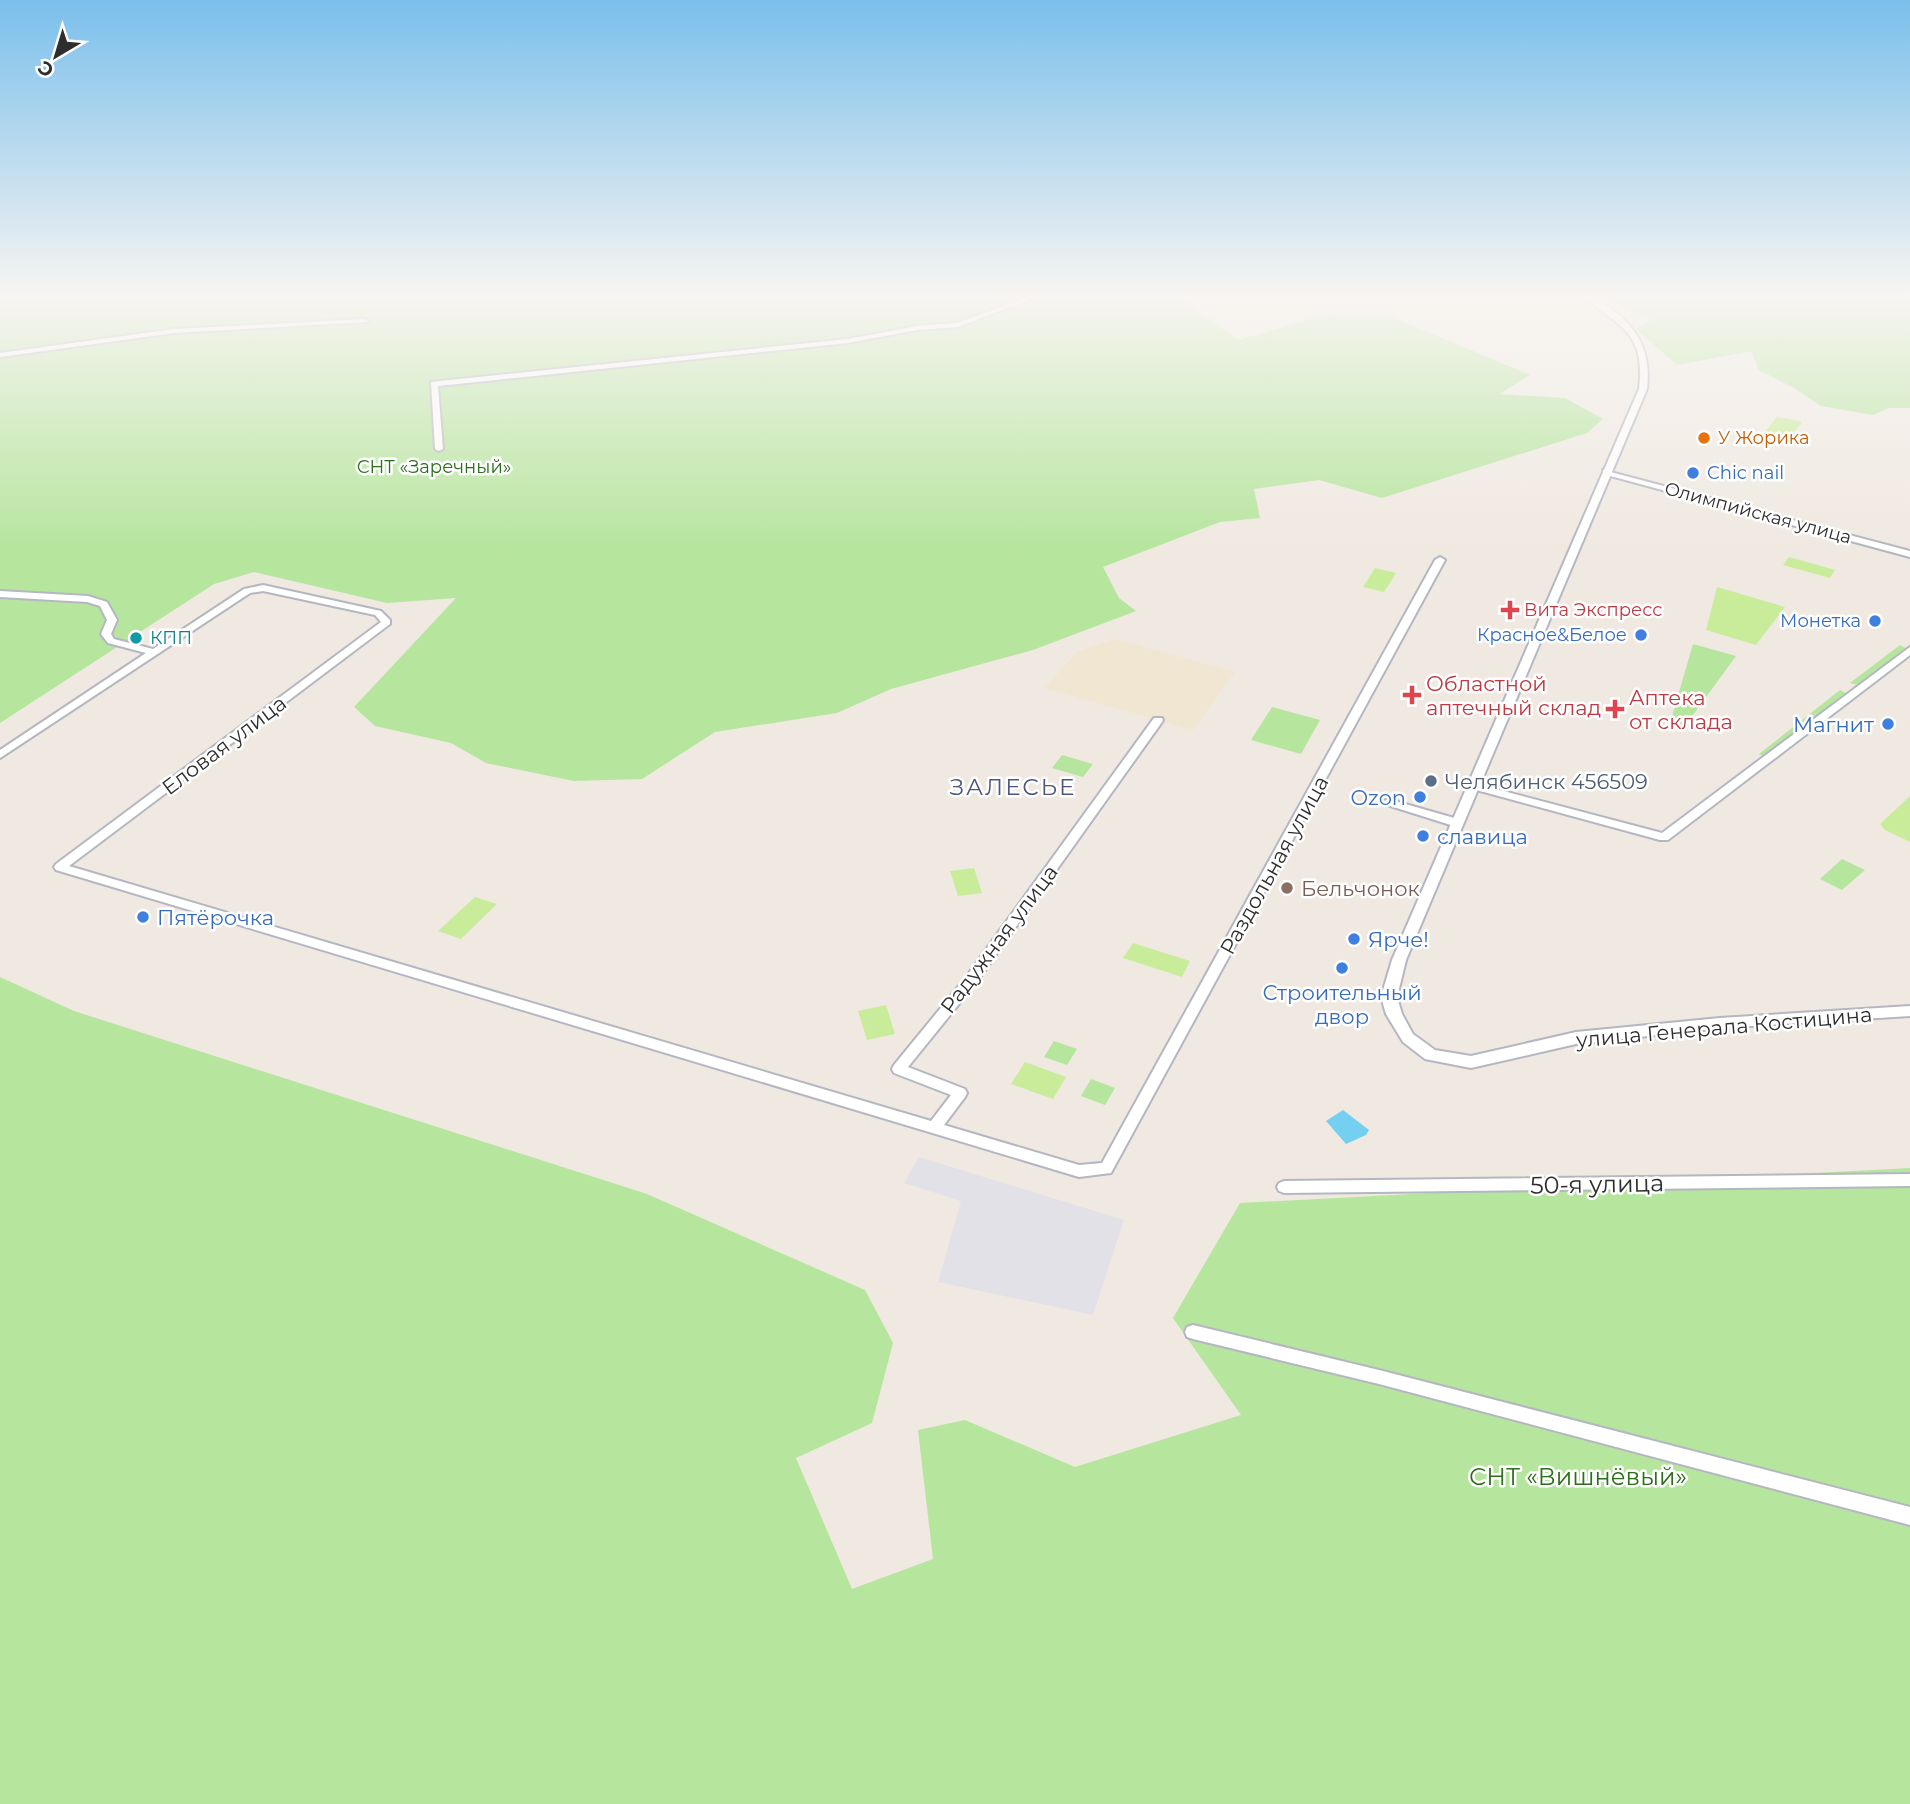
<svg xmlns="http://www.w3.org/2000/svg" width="1910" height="1804" viewBox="0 0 1910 1804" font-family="Montserrat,sans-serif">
	<rect width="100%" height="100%" fill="#efe9e1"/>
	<!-- industrial -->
	<path fill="#e3e1e8" d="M 919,1157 L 1124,1220 L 1093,1315 L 938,1282 L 961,1201 L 904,1183 Z"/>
	<!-- education -->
	<path fill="#f0e6d1" d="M 1115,639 L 1235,672 L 1193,730 L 1045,688 L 1078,651 Z"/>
	<!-- green -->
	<path fill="#b6e59e" d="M 0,296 L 1177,296 L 1239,340 L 1326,314 L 1387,315 L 1530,375 L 1499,394 L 1565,398 L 1603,419 L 1587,433 L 1382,498 L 1319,480 L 1254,489 L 1260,518 L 1220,522 L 1103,567 L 1119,598 L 1136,611 L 1033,650 L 891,689 L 837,713 L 715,732 L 642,779 L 574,781 L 486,763 L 451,743 L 375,726 L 354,707 L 456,598 L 387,603 L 254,572 L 214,584 L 0,723 Z
		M 1600,296 L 1910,296 L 1910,408 L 1889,408 L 1873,415 L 1821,406 L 1796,389 L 1759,370 L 1751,351 L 1677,365 L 1636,329 L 1652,320 Z
		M 1693,644 L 1736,656 L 1682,730 L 1669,727 Z
		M 1900,645 L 1907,649 L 1858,685 L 1850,683 Z
		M 1840,690 L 1846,693 L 1764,757 L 1759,754 Z
		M 1272,707 L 1320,720 L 1301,754 L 1251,740 Z
		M 1062,755 L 1093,764 L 1083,777 L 1052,768 Z
		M 1842,859 L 1865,870 L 1842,890 L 1820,879 Z
		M 0,977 L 74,1011 L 647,1194 L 865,1290 L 893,1343 L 872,1423 L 796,1458 L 852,1589 L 933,1559 L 918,1430 L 965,1420 L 1075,1467 L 1241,1415 L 1173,1318 L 1240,1203 L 1910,1168 L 1910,1804 L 0,1804 Z
		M 1054,1041 L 1077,1049 L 1067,1065 L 1044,1057 Z
		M 1091,1079 L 1115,1088 L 1105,1105 L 1081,1096 Z"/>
	<!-- pitch -->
	<path fill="#c9ec9a" d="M 1777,417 L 1800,421 L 1802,423 L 1789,437 L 1765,432 Z
		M 1789,557 L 1835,570 L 1830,578 L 1783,565 Z
		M 1375,568 L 1396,573 L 1384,592 L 1363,587 Z
		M 1717,587 L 1785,607 L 1756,645 L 1706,630 Z
		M 1910,796 L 1910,842 L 1885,830 L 1880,824 Z
		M 974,868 L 982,893 L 958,896 L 950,871 Z
		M 475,897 L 497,904 L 461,939 L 438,931 Z
		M 1133,943 L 1190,961 L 1182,977 L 1123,958 Z
		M 886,1005 L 895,1034 L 867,1040 L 858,1011 Z
		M 1025,1062 L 1066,1077 L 1053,1099 L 1011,1084 Z"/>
	<!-- water -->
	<path fill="#75cff0" d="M 1343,1110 L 1369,1130 L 1366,1135 L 1346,1144 L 1326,1121 Z"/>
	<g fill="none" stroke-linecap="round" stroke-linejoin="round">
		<defs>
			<path id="minor" d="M 1030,296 L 1039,296 L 958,327 L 917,330 L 848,343 L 438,386 L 443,449 L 439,451 L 435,449 L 431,382 L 848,339 L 917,326 L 957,323 Z
				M 365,319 L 368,321 L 367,322 L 174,333 L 0,357 L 0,353 L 174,329 Z
				M 1603,470 L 1910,551 L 1910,557 L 1603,474 Z
				M 1440,557 L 1445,560 L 1111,1173 L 1079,1177 L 56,870 L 54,867 L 56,864 L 381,622 L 375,615 L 263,591 L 250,593 L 0,758 L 0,750 L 146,653 L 108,643 L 101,634 L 107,620 L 100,606 L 87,602 L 0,597 L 0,591 L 88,596 L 107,602 L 117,620 L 111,634 L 114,639 L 153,649 L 244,589 L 263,585 L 381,611 L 390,620 L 390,624 L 69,866 L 931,1121 L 951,1095 L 894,1073 L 892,1069 L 894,1065 L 966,977 L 1154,718 L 1162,718 L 1163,720 L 1162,722 L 976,983 L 908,1067 L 965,1089 L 967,1093 L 965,1097 L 944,1125 L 1079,1165 L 1102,1163 L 1435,560 Z
				M 1910,647 L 1910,655 L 1668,840 L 1660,840 L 1469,788 L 1467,786 L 1473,783 L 1662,833 Z
				M 1388,799 L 1461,820 L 1463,823 L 1457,827 L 1384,804 L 1382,802 Z
				M 1910,1174 L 1910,1186 L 1284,1193 L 1279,1191 L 1277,1187 L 1279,1183 L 1284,1181 Z
				M 1193,1325 L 1379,1370 L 1910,1507 L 1910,1525 L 1379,1384 L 1193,1339 L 1187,1337 L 1185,1332 L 1187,1327 Z"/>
			<path id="tertiary" d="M 1582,296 C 1594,296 1602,302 1611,309 C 1640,329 1651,355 1647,389 L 1406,960 L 1397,997 L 1402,1014 L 1413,1034 L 1435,1050 L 1471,1056 L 1576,1032 L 1720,1018 L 1910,1006 L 1910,1016 L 1720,1028 L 1576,1044 L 1471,1068 L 1425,1059 L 1403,1042 L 1386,1014 L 1381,997 L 1392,960 L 1639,389 C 1646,332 1620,327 1582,296 Z"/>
		</defs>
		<!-- minor casing -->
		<use href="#minor" stroke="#b4b7c1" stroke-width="4"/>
		<!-- tertiary casing -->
		<use href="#tertiary" stroke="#b4b7c1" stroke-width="4"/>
		<!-- minor -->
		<use href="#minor" fill="#fff" fill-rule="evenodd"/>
		<!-- tertiary -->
		<use href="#tertiary" fill="#fff" fill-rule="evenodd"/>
	</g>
	<!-- sky -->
	<linearGradient id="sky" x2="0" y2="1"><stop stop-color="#7abfeb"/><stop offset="0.54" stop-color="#f8f5f2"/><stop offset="1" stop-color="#f8f5f2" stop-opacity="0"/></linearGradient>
	<rect width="1910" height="548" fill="url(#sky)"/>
	<!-- markers -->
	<circle fill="#e8710a" stroke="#fff" stroke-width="2.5" cx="1704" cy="438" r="7"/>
	<g fill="#3f7fe0" stroke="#fff" stroke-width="2.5">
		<circle cx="1693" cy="473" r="7"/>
		<circle cx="1875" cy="621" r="7"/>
		<circle cx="1641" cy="635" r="7"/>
		<circle cx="1888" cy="724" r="7"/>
		<circle cx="1420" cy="797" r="7"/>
		<circle cx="1423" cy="836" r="7"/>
		<circle cx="143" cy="917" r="7"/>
		<circle cx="1354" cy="939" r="7"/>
		<circle cx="1342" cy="968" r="7"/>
	</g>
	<g fill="#e0444e" stroke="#fff" stroke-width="2.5">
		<path d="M1506.5 599.5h7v7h7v7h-7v7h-7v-7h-7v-7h7z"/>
		<path d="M1408.5 684.5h7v7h7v7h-7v7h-7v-7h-7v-7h7z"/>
		<path d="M1611.5 698.5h7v7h7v7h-7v7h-7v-7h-7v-7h7z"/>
	</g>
	<circle fill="#0f9aa8" stroke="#fff" stroke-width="2.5" cx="136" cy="638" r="7"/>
	<circle fill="#5c6f8a" stroke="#fff" stroke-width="2.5" cx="1431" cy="781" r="7"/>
	<circle fill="#8d6e63" stroke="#fff" stroke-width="2.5" cx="1287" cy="888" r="7"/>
	<g text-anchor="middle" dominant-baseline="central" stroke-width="5" stroke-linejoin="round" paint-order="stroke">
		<!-- far-food labels -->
		<g font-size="18" fill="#c56008" stroke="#fff" text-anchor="start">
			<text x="1718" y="438">У Жорика</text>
		</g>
		<!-- far-park labels -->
		<g font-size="18" fill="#2c6e1b" stroke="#fff">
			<text x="434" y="467">СНТ «Заречный»</text>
		</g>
		<!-- far-shop labels -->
		<g font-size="18" fill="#366cbe" stroke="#fff" text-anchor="end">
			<text x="1707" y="473" text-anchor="start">Chic nail</text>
			<text x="1861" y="621">Монетка</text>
			<text x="1627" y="635">Красное&amp;Белое</text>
		</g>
		<!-- far-street labels -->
		<g font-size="18" fill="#2e2e2e" stroke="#fff">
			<text transform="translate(1758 513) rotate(15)">Олимпийская улица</text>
		</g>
		<!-- far-health labels -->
		<g font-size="18" fill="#be3a42" stroke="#fff" text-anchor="start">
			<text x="1524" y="610">Вита Экспресс</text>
		</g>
		<!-- far-culture labels -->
		<g font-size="18" fill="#0d838f" stroke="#fff" text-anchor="start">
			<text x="150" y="638">КПП</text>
		</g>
		<!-- health labels -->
		<g font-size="21" fill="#be3a42" stroke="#fff" text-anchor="start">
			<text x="1426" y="683">Областной<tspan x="1426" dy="24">аптечный склад</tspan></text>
			<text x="1629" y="697">Аптека<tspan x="1629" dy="24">от склада</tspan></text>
		</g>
		<!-- shop labels -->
		<g font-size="21" fill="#366cbe" stroke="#fff" text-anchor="start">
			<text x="1874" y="724" text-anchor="end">Магнит</text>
			<text x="1406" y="797" text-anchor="end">Ozon</text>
			<text x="1437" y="836">славица</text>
			<text x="157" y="917">Пятёрочка</text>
			<text x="1368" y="939">Ярче!</text>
			<text x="1342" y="992" text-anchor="middle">Строительный<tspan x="1342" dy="24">двор</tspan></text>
		</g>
		<!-- street labels -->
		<g font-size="21" fill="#2e2e2e" stroke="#fff">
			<text transform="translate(224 745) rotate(-37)">Еловая улица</text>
			<text transform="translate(1274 865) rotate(-61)">Раздольная улица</text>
			<text transform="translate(999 939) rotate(-53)">Радужная улица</text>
			<text transform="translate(1724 1027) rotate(-5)">улица Генерала Костицина</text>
		</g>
		<!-- service labels -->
		<g font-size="21" fill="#4e5e75" stroke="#fff" text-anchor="start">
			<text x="1445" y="781">Челябинск 456509</text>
		</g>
		<!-- education labels -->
		<g font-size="21" fill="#785e54" stroke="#fff" text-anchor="start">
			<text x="1301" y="888">Бельчонок</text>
		</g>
		<!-- neighbourhood labels -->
		<g font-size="23" letter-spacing="2" fill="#4d5680" stroke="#fff">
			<text x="1013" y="787">ЗАЛЕСЬЕ</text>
		</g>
		<!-- near-street labels -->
		<g font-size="24" fill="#2e2e2e" stroke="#fff">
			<text transform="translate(1597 1184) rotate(-1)">50-я улица</text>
		</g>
		<!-- near-park labels -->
		<g font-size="24" fill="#2c6e1b" stroke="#fff">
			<text x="1578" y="1476">СНТ «Вишнёвый»</text>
		</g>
	</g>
	<!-- north arrow -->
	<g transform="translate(56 56) rotate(218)" stroke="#ffffff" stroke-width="5" paint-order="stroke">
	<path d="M0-5L12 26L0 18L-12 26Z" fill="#2e2e2e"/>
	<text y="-10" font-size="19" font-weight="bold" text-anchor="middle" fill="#2e2e2e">С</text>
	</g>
</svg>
